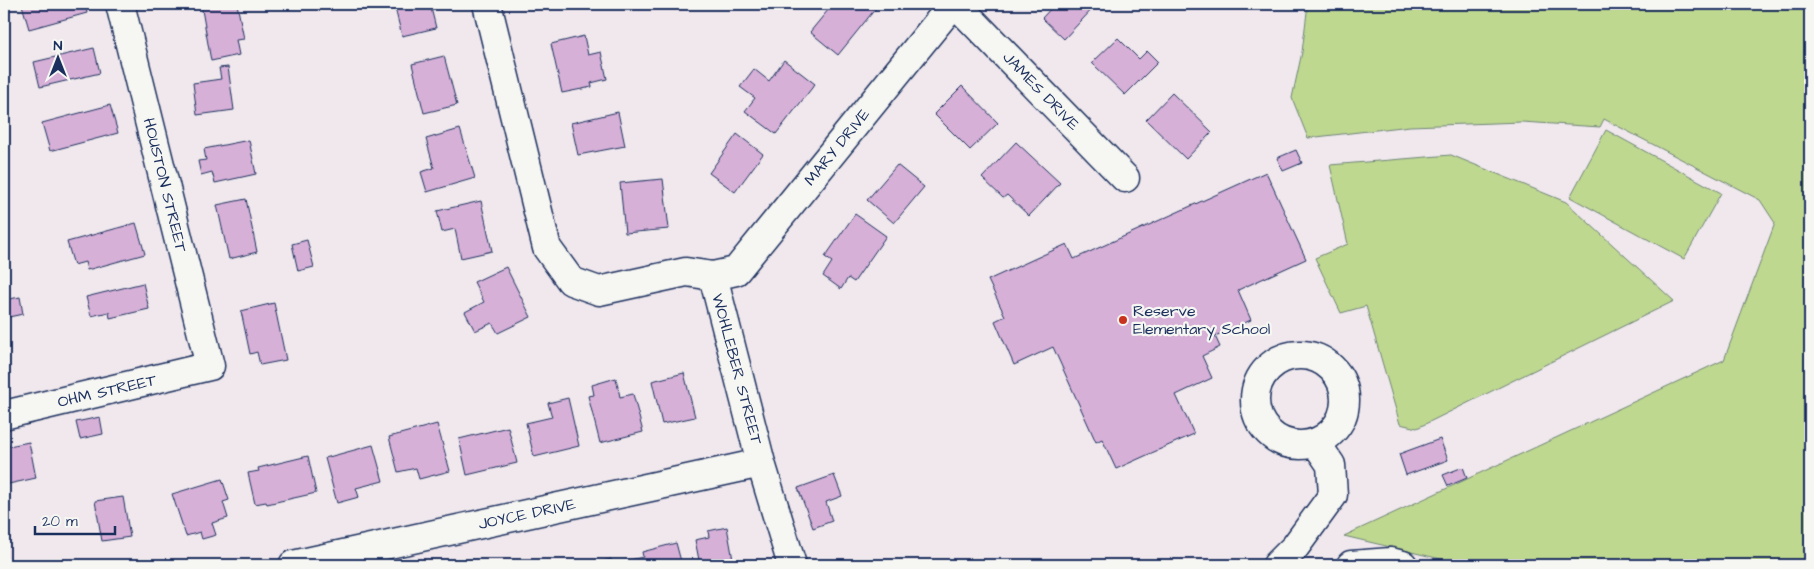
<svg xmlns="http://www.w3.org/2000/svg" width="1814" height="569" viewBox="0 0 1814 569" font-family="'Architects Daughter',sans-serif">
	<rect width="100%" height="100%" fill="#f0e8ed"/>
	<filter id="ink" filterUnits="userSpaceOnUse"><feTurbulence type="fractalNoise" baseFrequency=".02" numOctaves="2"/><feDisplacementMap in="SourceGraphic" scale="10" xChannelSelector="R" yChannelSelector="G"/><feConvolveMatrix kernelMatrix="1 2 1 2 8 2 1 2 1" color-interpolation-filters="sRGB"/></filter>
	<g filter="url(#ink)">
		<!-- green -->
		<path fill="#bfd88f" stroke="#6d8476" d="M 1308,4 L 1810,4 L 1810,565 L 1466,565 L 1344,536 L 1724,360 L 1775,223 L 1760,200 L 1604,119 L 1600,127 L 1522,122 L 1410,126 L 1308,138 L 1292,98 L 1302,52 Z
			M 1606,130 L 1721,193 L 1684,259 L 1570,197 Z
			M 1451,155 L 1566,202 L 1674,301 L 1417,428 L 1400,424 L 1366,306 L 1341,313 L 1315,258 L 1348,244 L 1330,165 Z"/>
		<!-- building -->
		<path fill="#d7b0d7" stroke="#1b2f5e" d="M 27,4 L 85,4 L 87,13 L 29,29 L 22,5 Z
			M 201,4 L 237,4 L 244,39 L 236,40 L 239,55 L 211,61 Z
			M 394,4 L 430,4 L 436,28 L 402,36 Z
			M 833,4 L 871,4 L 876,8 L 838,55 L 810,32 Z
			M 1055,4 L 1097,4 L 1064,39 L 1042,18 Z
			M 584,36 L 588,55 L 601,52 L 607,79 L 591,83 L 592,87 L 562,93 L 551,44 Z
			M 1118,38 L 1139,59 L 1147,51 L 1158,62 L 1125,95 L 1092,63 Z
			M 94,48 L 100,73 L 40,87 L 34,62 Z
			M 444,56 L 457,105 L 424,113 L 412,64 Z
			M 784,60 L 815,84 L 776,134 L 745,111 L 755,98 L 740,87 L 754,69 L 769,81 Z
			M 228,67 L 234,110 L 197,115 L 193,83 L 221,79 L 219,68 Z
			M 962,86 L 998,123 L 970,150 L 934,114 Z
			M 1172,93 L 1212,132 L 1186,159 L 1146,120 Z
			M 110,105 L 118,133 L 50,151 L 42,123 Z
			M 618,112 L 625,146 L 578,155 L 571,123 Z
			M 460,129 L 475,178 L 427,192 L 421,172 L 434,168 L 426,139 Z
			M 737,134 L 763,154 L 735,192 L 709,173 Z
			M 249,140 L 256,174 L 215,183 L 212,172 L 201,175 L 198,161 L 206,160 L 204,149 Z
			M 1016,142 L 1060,183 L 1029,216 L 1007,195 L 1003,198 L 982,178 Z
			M 1296,150 L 1302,163 L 1283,171 L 1277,158 Z
			M 897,165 L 924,187 L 894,223 L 867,200 Z
			M 1266,172 L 1306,259 L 1238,290 L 1251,320 L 1215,336 L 1220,347 L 1202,356 L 1212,378 L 1176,395 L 1194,434 L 1116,469 L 1102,439 L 1096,442 L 1053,347 L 1014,365 L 995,321 L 1005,316 L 988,280 L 1067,244 L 1074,259 Z
			M 663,179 L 669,229 L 625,233 L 620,183 Z
			M 246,199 L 257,252 L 229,259 L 217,205 Z
			M 481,201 L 492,251 L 461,258 L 455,229 L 442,232 L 437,211 Z
			M 855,214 L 886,236 L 854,282 L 848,278 L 841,289 L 823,276 L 832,262 L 825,257 Z
			M 136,223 L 145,254 L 87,270 L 85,262 L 74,265 L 67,242 Z
			M 307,240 L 314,267 L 298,271 L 292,244 Z
			M 506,267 L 531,317 L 498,333 L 492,323 L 475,331 L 465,312 L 484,302 L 474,282 Z
			M 143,283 L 149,309 L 110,318 L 109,312 L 91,316 L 86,297 Z
			M 20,297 L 23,314 L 4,318 L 4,300 Z
			M 274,303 L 286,360 L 260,365 L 257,352 L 250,354 L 241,311 Z
			M 684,373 L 695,417 L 662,424 L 652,381 Z
			M 616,378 L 620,397 L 633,394 L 643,432 L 600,443 L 588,396 L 594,395 L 592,385 Z
			M 568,398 L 579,446 L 534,457 L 526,423 L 552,417 L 548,403 Z
			M 100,417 L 103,434 L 80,439 L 76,422 Z
			M 437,424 L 450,471 L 419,479 L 416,468 L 398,472 L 389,437 Z
			M 508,427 L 517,463 L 467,475 L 459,439 Z
			M 1440,439 L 1448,460 L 1406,475 L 1399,454 Z
			M 29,442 L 36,478 L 4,485 L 4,447 Z
			M 373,445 L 383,481 L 356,488 L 359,497 L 337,503 L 325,458 Z
			M 308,456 L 316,493 L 267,504 L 266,502 L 255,504 L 248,473 L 259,471 L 258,468 Z
			M 1463,467 L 1467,478 L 1448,486 L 1443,475 Z
			M 834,475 L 842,496 L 826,502 L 832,521 L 813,528 L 798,488 Z
			M 222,479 L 229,500 L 223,502 L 228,518 L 212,523 L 216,535 L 202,539 L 200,532 L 186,536 L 172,494 Z
			M 123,497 L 130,537 L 102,541 L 95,501 Z
			M 727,527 L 734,565 L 700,565 L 695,540 L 709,537 L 708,531 Z
			M 676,543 L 682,565 L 626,565 L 625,561 L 643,557 L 642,552 Z
			M 611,559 L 613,565 L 583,565 Z"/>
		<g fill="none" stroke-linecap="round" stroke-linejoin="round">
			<defs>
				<path id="minor" d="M 487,4 L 547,248 L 571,281 L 599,291 L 686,272 L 713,276 L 736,271 L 953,4
					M 956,4 L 1125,178
					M 713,276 L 761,463 L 792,565
					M1255 400a45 45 0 1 1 90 0a45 45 0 1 1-90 0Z
					M 4,415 L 210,366 L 120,4
					M 293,565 L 761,463
					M 1277,565 L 1295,547 L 1333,495 L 1331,465 L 1316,443
					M 1351,565 L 1391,562 L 1403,565"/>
			</defs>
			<!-- minor casing -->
			<use href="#minor" stroke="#1b2f5e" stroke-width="31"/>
			<!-- minor -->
			<use href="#minor" stroke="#f6f6f2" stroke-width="28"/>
		</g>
	</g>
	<!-- markers -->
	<circle fill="#c8321e" stroke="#f6f6f2" stroke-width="2" cx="1123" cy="320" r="5"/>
	<g text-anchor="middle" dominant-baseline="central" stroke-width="4.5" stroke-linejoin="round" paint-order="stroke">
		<!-- street labels -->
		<g font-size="16" fill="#1b2f5e" stroke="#f6f6f2">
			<text transform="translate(1041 91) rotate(46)">JAMES DRIVE</text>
			<text transform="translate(837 147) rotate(-51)">MARY DRIVE</text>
			<text transform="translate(165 185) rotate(76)">HOUSTON STREET</text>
			<text transform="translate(737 369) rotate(75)">WOHLEBER STREET</text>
			<text transform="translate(107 391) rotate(-13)">OHM STREET</text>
			<text transform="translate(527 514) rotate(-12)">JOYCE DRIVE</text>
		</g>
		<!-- poi labels -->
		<g font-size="16" fill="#1b2f5e" stroke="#f6f6f2" text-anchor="start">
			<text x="1133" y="311">Reserve<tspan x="1133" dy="18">Elementary School</tspan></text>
		</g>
	</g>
	<!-- margin -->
	<rect width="1814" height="569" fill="none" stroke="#f6f6f2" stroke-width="20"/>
	<rect x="10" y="10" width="1794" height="549" fill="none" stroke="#1b2f5e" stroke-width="2" filter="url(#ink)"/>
	<!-- north arrow -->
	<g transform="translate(58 58)" stroke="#f6f6f2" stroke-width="4" paint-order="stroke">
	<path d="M0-4L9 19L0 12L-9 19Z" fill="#1b2f5e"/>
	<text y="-8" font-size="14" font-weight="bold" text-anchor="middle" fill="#1b2f5e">N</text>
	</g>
	<!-- scale -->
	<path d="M35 526v8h80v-8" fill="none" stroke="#1b2f5e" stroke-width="2.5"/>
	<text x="42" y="526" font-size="15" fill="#1b2f5e" stroke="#f6f6f2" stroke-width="4" paint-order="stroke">20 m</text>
</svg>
